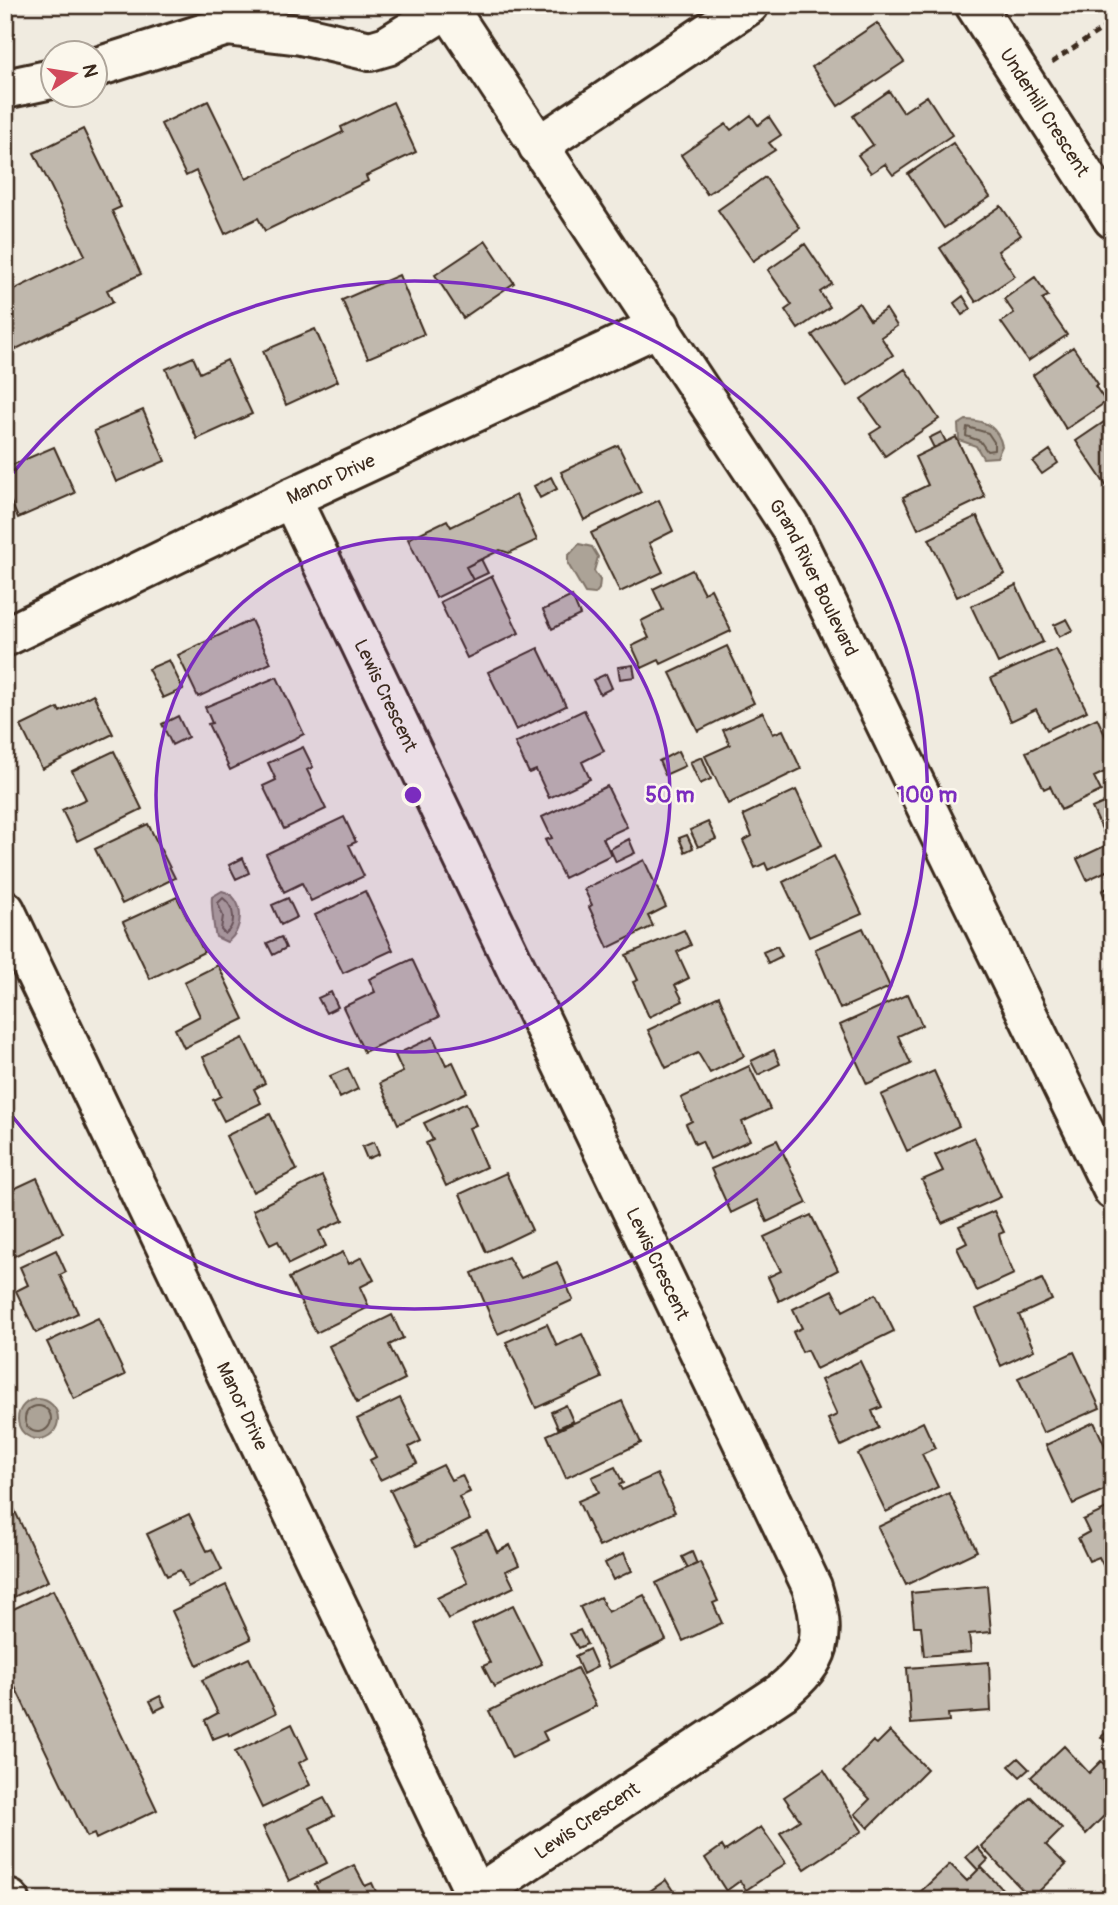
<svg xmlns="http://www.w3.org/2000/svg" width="1118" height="1905" viewBox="0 0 1118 1905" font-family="Pangolin,sans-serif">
	<rect width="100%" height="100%" fill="#f0ebe0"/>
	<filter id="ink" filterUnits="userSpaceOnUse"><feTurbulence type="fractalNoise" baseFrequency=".0143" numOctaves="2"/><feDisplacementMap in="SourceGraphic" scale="14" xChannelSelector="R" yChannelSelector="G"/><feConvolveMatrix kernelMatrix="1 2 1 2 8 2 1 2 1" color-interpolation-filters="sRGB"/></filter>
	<g filter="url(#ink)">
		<!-- water -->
		<path fill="#aca397" stroke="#7f7367" stroke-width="2" d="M 966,420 C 985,420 998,427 1002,446 L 997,457 L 983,458 L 976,446 L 959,440 L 958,425 Z
			M 579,544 L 592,547 L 598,557 L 594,571 L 600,580 L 599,589 L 595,594 L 585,593 L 568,564 L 568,556 Z
			M 222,891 C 245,896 245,930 227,942 L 216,937 C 214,931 211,902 212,897 Z
			M18 1419a20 20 0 1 1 40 0a20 20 0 1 1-40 0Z"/>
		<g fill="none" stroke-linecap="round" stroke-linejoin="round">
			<!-- shore -->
			<path stroke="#685a4e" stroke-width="2" d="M 967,427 L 988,433 L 994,442 L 994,450 L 987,451 L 980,441 L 966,436 Z
				M 223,898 C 235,907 237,925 225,934 L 221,930 L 223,916 L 218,903 Z
				M25 1419a13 13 0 1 1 26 0a13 13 0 1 1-26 0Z"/>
		</g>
		<!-- building -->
		<path fill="#c0b8ad" stroke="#3b2a1e" stroke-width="2" d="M 877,23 L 904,62 L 838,106 L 812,67 Z
			M 889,91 L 903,112 L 927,96 L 952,135 L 893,175 L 885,164 L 871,173 L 858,155 L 873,145 L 853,116 Z
			M 208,101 L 246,179 L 343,132 L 341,127 L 393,102 L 416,152 L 366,176 L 368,181 L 265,231 L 258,218 L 225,234 L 196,171 L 186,176 L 161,124 Z
			M 751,115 L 758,125 L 769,117 L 781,135 L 769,143 L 775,150 L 707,194 L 681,155 L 726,124 L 731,130 Z
			M 83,129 L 121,207 L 112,211 L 141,274 L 107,290 L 113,302 L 10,352 L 5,343 L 5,294 L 85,255 L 34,153 Z
			M 953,143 L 990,197 L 944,228 L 908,174 Z
			M 765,177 L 800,228 L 753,261 L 718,210 Z
			M 1001,206 L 1021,235 L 998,251 L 1015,276 L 976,302 L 940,248 Z
			M 486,241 L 514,283 L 463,318 L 435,275 Z
			M 805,244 L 832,284 L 820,292 L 830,307 L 798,329 L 785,310 L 792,305 L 768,270 Z
			M 399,275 L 424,334 L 368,358 L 342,300 Z
			M 1035,277 L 1048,296 L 1042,299 L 1067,335 L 1028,361 L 1001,322 L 1014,313 L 1004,299 Z
			M 963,296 L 971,309 L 962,315 L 954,303 Z
			M 859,303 L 870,320 L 886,309 L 897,326 L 881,337 L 893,355 L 847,386 L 812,335 Z
			M 315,329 L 338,381 L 286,405 L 263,351 Z
			M 1073,347 L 1098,384 L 1095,386 L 1106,402 L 1066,429 L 1033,375 Z
			M 193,357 L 200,373 L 227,360 L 252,414 L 197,439 L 166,369 Z
			M 905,369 L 939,419 L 885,456 L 870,434 L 881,427 L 861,399 Z
			M 143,410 L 165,461 L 116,482 L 94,431 Z
			M 1113,416 L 1113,492 L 1111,493 L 1076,441 Z
			M 941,432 L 946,442 L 934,448 L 929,438 Z
			M 956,437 L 985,497 L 918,529 L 903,497 L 928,485 L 915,457 Z
			M 618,445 L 641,492 L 584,520 L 561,472 Z
			M 54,447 L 75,493 L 18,518 L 5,489 L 5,468 Z
			M 1050,450 L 1058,463 L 1042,474 L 1033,462 Z
			M 551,477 L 557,489 L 540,498 L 534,486 Z
			M 516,495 L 537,540 L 509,553 L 500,550 L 466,567 L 473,580 L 436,598 L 408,539 L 447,520 L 451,527 Z
			M 659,500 L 673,531 L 649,543 L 663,572 L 620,592 L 591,533 Z
			M 977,516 L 1005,574 L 957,597 L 929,539 Z
			M 481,559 L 488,573 L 473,580 L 466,567 Z
			M 692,570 L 704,593 L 711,589 L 731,631 L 661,664 L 659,660 L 642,668 L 632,646 L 649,638 L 641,621 L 663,610 L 653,589 Z
			M 492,576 L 519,633 L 467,658 L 440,602 Z
			M 1016,585 L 1043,642 L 998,663 L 971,606 Z
			M 572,596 L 580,615 L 552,629 L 543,610 Z
			M 1067,619 L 1073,630 L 1059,637 L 1054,625 Z
			M 251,620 L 271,663 L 198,697 L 178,655 Z
			M 727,646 L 754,703 L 698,731 L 670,673 Z
			M 538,648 L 566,706 L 516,730 L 488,672 Z
			M 1056,649 L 1087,711 L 1047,730 L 1036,709 L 1011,721 L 991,678 Z
			M 169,660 L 183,689 L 163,698 L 148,669 Z
			M 633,665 L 635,677 L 620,679 L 618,667 Z
			M 606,674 L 612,688 L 600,694 L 593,680 Z
			M 277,677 L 304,734 L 230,770 L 208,724 L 212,723 L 205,707 Z
			M 93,694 L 113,734 L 42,769 L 21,726 L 58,708 L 60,712 Z
			M 584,710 L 604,751 L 582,762 L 590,779 L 549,798 L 536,770 L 529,773 L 515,743 Z
			M 763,712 L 773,734 L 783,730 L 801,769 L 728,804 L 705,756 L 730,745 L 723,730 Z
			M 178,716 L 188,737 L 172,745 L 162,724 Z
			M 1097,718 L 1113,752 L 1113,768 L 1094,777 L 1101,791 L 1061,810 L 1050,786 L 1044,789 L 1026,752 Z
			M 303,747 L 313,767 L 307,770 L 326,809 L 284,829 L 263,786 L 276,780 L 268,763 Z
			M 114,751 L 142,809 L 77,841 L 62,810 L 86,799 L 72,771 Z
			M 678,751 L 685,766 L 665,775 L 659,761 Z
			M 702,757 L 711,779 L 700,784 L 690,762 Z
			M 607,786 L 627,827 L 603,838 L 611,855 L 564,878 L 545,840 L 552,838 L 542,817 Z
			M 796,790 L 822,845 L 768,870 L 765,863 L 755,868 L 743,841 L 752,836 L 743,815 Z
			M 1113,799 L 1113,868 L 1087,880 L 1077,859 L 1109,844 L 1092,808 Z
			M 344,817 L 356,842 L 349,845 L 364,876 L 311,901 L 302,883 L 284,892 L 266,854 Z
			M 708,822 L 716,839 L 698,847 L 690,830 Z
			M 148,824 L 175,878 L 122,904 L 95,849 Z
			M 687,835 L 693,848 L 685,852 L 679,838 Z
			M 629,839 L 635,853 L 616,862 L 610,849 Z
			M 834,856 L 862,914 L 809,937 L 783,882 Z
			M 243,858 L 249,873 L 236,879 L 229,865 Z
			M 644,860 L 666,907 L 648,916 L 653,926 L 608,948 L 589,907 L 592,905 L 584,889 Z
			M 1113,885 L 1113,931 L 1105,914 L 1111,911 L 1102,891 Z
			M 365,891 L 393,950 L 343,973 L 315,915 Z
			M 177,897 L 204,952 L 150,979 L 123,922 Z
			M 288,898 L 297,917 L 281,925 L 272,905 Z
			M 863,928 L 890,987 L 840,1009 L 815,949 Z
			M 684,930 L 691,945 L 677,952 L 689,978 L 675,985 L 683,1001 L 649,1017 L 633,982 L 638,980 L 626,955 Z
			M 281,937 L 286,948 L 273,955 L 267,943 Z
			M 777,946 L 782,956 L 768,963 L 763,952 Z
			M 412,959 L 439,1017 L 364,1052 L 343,1007 L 375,992 L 369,979 Z
			M 218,965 L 244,1019 L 184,1048 L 175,1029 L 200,1016 L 184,982 Z
			M 331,992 L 338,1007 L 326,1013 L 318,998 Z
			M 908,994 L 922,1025 L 898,1036 L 911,1064 L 867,1084 L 840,1025 Z
			M 719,996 L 744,1056 L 710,1073 L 698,1053 L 666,1068 L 648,1030 Z
			M 433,1037 L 446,1065 L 453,1062 L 467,1092 L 398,1124 L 380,1083 L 403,1072 L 395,1055 Z
			M 243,1038 L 265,1083 L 254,1089 L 261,1103 L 224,1121 L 213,1100 L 221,1096 L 203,1057 Z
			M 774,1050 L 780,1064 L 758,1075 L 751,1061 Z
			M 749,1066 L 770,1109 L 742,1122 L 750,1140 L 710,1159 L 702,1141 L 695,1144 L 686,1124 L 692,1121 L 681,1098 Z
			M 348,1068 L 358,1089 L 340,1098 L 330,1076 Z
			M 934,1071 L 959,1126 L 907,1151 L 881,1095 Z
			M 466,1103 L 476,1125 L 469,1128 L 486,1167 L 446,1186 L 426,1143 L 433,1140 L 424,1123 Z
			M 270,1114 L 297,1170 L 253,1192 L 226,1136 Z
			M 974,1137 L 1001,1197 L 942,1223 L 922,1180 L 943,1171 L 935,1155 Z
			M 777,1140 L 807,1203 L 767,1222 L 757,1200 L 731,1213 L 711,1169 Z
			M 374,1142 L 379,1154 L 367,1159 L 362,1147 Z
			M 506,1173 L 532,1230 L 486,1252 L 460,1194 Z
			M 322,1176 L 343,1220 L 319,1231 L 326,1246 L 289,1264 L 278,1241 L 270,1245 L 253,1210 Z
			M 37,1178 L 63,1233 L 10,1258 L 5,1248 L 5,1193 Z
			M 994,1211 L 1004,1232 L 999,1234 L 1002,1246 L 1014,1274 L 977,1291 L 957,1248 L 967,1243 L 959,1226 Z
			M 811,1215 L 838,1270 L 779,1301 L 768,1277 L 781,1271 L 764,1237 Z
			M 56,1250 L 66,1272 L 60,1275 L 78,1313 L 36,1333 L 16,1291 L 28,1285 L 20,1267 Z
			M 343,1252 L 349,1264 L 362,1257 L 374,1280 L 360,1287 L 369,1307 L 316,1333 L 289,1278 Z
			M 508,1257 L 521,1278 L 557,1262 L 573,1300 L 498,1334 L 472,1273 Z
			M 1042,1279 L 1052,1300 L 1019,1315 L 1034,1350 L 1001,1366 L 976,1309 Z
			M 832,1290 L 843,1311 L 876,1294 L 894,1331 L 816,1369 L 807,1350 L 802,1352 L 793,1332 L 802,1328 L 793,1309 Z
			M 392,1315 L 403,1338 L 389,1345 L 405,1379 L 357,1403 L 329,1346 Z
			M 98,1318 L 125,1375 L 74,1399 L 47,1342 Z
			M 547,1324 L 557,1346 L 582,1334 L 602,1378 L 536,1408 L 506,1342 Z
			M 1074,1352 L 1100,1408 L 1043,1433 L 1018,1378 Z
			M 860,1361 L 882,1407 L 872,1411 L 879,1428 L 841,1446 L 828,1419 L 837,1415 L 821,1380 Z
			M 400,1398 L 421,1441 L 409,1447 L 417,1463 L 380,1480 L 370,1460 L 376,1457 L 357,1419 Z
			M 622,1401 L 641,1443 L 566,1478 L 547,1435 Z
			M 566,1405 L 573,1421 L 558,1428 L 551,1412 Z
			M 923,1422 L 935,1448 L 922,1454 L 938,1487 L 886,1512 L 858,1454 Z
			M 1094,1422 L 1113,1463 L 1113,1486 L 1073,1504 L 1046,1445 Z
			M 443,1465 L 451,1480 L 462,1475 L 470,1492 L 459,1497 L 470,1520 L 417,1546 L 390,1490 Z
			M 615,1467 L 623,1483 L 619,1485 L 622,1490 L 657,1474 L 675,1512 L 599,1547 L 578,1501 L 599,1492 L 592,1477 Z
			M 5,1490 L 48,1581 L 5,1601 Z
			M 949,1493 L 977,1551 L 906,1585 L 878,1527 Z
			M 1113,1506 L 1113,1573 L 1108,1575 L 1099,1557 L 1089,1561 L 1078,1538 L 1089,1532 L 1083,1520 Z
			M 189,1514 L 207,1551 L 212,1549 L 222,1570 L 188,1587 L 180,1570 L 167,1576 L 147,1534 Z
			M 487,1531 L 497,1552 L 510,1545 L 519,1565 L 506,1571 L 514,1587 L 448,1619 L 437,1598 L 468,1583 L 451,1548 Z
			M 692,1552 L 697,1564 L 688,1568 L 682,1557 Z
			M 624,1553 L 632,1571 L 613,1580 L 605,1563 Z
			M 700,1562 L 718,1601 L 713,1603 L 722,1623 L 683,1641 L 656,1583 Z
			M 226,1585 L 251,1639 L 197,1665 L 172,1611 Z
			M 987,1586 L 991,1632 L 969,1634 L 971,1652 L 924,1656 L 921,1626 L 914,1626 L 911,1593 Z
			M 53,1590 L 157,1810 L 96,1839 L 94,1834 L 87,1837 L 5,1666 L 5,1613 Z
			M 644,1595 L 666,1640 L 609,1668 L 580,1607 L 600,1597 L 608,1612 Z
			M 513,1605 L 542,1664 L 494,1687 L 483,1666 L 490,1663 L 472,1625 Z
			M 580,1630 L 587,1644 L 578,1648 L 570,1634 Z
			M 589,1649 L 597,1667 L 583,1674 L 575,1656 Z
			M 249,1658 L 276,1713 L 229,1736 L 228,1733 L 213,1739 L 205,1720 L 218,1713 L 202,1680 Z
			M 989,1662 L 991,1711 L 948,1714 L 949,1721 L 911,1724 L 907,1668 Z
			M 577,1668 L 596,1706 L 543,1732 L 547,1740 L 512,1758 L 489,1711 Z
			M 160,1696 L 165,1706 L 155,1711 L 150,1701 Z
			M 292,1724 L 308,1758 L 299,1763 L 310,1785 L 262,1808 L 235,1752 Z
			M 1113,1726 L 1113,1749 L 1101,1737 Z
			M 890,1731 L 927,1769 L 868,1828 L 855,1814 L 870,1799 L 843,1772 L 873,1741 L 877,1744 Z
			M 1064,1746 L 1089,1773 L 1101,1761 L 1113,1774 L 1113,1815 L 1109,1811 L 1086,1834 L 1031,1777 Z
			M 1018,1758 L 1029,1769 L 1020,1777 L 1009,1766 Z
			M 824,1770 L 862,1831 L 805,1869 L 780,1833 L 800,1820 L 784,1797 Z
			M 1031,1797 L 1062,1829 L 1046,1845 L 1066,1865 L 1031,1899 L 981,1846 Z
			M 324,1798 L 334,1816 L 310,1828 L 327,1863 L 289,1881 L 263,1827 Z
			M 761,1827 L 786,1863 L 746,1890 L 740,1881 L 726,1891 L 705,1858 L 722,1846 L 725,1851 Z
			M 977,1847 L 988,1860 L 978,1870 L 966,1857 Z
			M 950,1864 L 967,1881 L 981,1867 L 1012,1899 L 924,1900 L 918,1894 Z
			M 354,1865 L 365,1886 L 372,1883 L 380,1900 L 314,1900 L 321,1897 L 315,1884 Z
			M 666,1880 L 679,1900 L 637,1900 Z"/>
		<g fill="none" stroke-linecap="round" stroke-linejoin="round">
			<defs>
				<g id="minor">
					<path id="s1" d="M 446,5 L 789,525 L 1113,1190"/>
					<path id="s2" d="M 975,5 L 1113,219"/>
					<path d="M 94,68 L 227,26 L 301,35 L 370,51 L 387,46 L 448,8"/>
					<path d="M 5,89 L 52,79"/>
					<path d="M 538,146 L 749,5"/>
					<path id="s3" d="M 291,498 L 812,1587 C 827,1637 822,1659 782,1692 L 475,1896"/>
					<path id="s4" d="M 5,637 L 291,498 L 660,326"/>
					<path id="s5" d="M 5,910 L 478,1900"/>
					<path d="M 5,1898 L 10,1900"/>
				</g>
			</defs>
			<!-- minor casing -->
			<use href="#minor" stroke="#3b2a1e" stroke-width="44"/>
			<!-- path -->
			<path stroke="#3b2a1e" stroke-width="4.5" stroke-dasharray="7 5" stroke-linecap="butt" d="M 1052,62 L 1113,22"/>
			<!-- minor -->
			<use href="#minor" stroke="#fbf7ec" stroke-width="38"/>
		</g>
	</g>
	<!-- distance rings -->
	<circle cx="413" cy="795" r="257" fill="#7b2cbf" fill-opacity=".12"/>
	<g fill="none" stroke="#7b2cbf" stroke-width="3.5">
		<circle cx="413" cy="795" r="257"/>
		<path d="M8 479A514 514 0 1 1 8 1111"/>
	</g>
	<g text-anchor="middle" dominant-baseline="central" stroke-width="5" stroke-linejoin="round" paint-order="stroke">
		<!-- street labels -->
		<g font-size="19" fill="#3b2a1e" stroke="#fbf7ec">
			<text stroke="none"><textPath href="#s2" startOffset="128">Underhill Crescent</textPath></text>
			<text stroke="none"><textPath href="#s4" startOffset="362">Manor Drive</textPath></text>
			<text stroke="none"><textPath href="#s1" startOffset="681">Grand River Boulevard</textPath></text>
			<text stroke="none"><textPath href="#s3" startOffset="219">Lewis Crescent</textPath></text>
			<text stroke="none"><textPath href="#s3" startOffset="849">Lewis Crescent</textPath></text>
			<text stroke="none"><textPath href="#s5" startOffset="550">Manor Drive</textPath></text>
			<text transform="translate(587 1821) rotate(-34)">Lewis Crescent</text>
		</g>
	</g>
	<circle cx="413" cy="795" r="10" fill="#7b2cbf" stroke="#fbf7ec" stroke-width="3.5"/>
	<g font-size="21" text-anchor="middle" font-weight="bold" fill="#7b2cbf" stroke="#fbf7ec" stroke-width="5" stroke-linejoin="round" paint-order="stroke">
		<text x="670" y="802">50 m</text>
		<text x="927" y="802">100 m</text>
	</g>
	<!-- margin -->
	<rect width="1118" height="1905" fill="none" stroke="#fbf7ec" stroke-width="28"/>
	<rect x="14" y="14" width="1090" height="1877" fill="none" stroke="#3b2a1e" stroke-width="2.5" filter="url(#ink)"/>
	<!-- north arrow -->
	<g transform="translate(74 74) rotate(78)"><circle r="33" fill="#fbf7ec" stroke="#aea59a" stroke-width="2"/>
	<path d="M0-5L12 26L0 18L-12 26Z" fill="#d1495b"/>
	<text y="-10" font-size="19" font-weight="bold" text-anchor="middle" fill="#3b2a1e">N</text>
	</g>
</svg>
